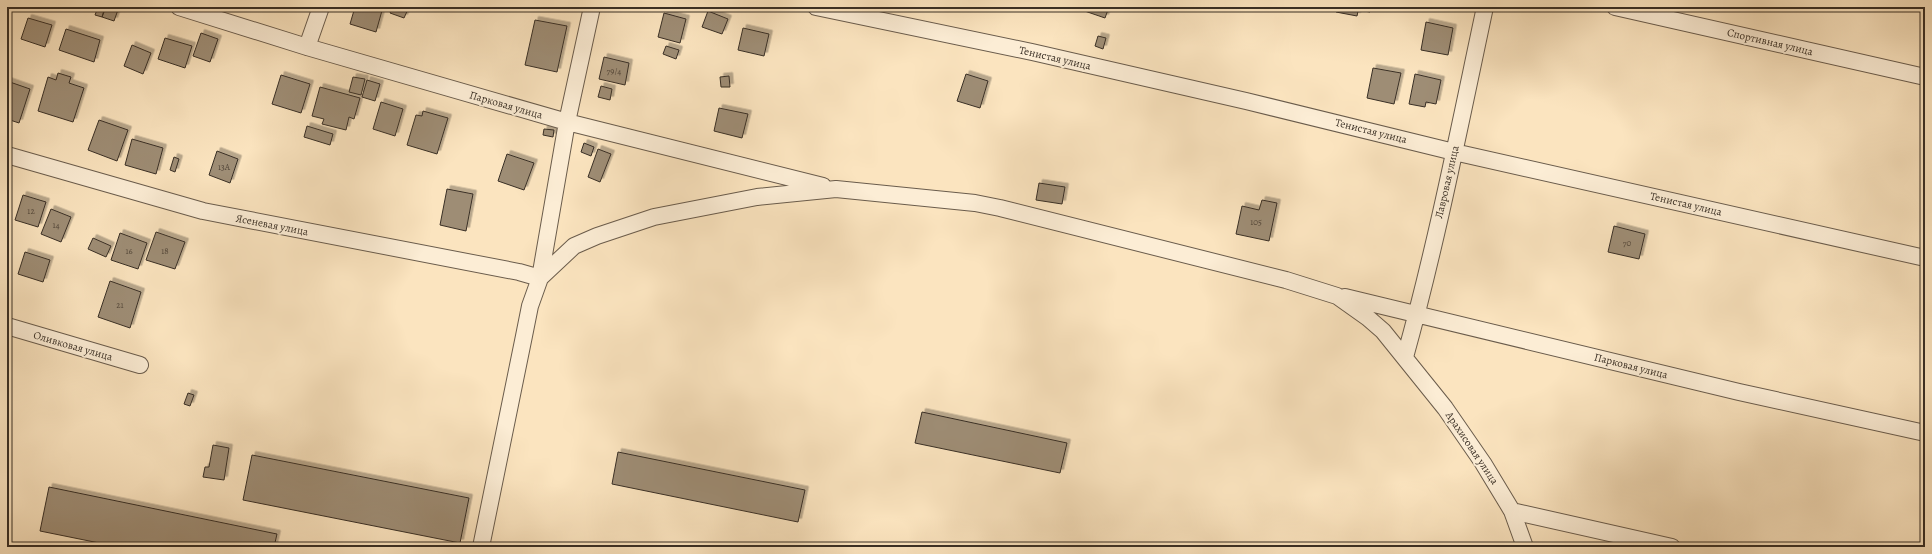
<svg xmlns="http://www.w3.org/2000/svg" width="1932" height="554" viewBox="0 0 1932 554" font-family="Alegreya,serif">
	<defs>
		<filter id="shadow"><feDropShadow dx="3.5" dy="-3.5" stdDeviation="0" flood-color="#0004"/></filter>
	</defs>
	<rect width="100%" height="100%" fill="#fbe4bf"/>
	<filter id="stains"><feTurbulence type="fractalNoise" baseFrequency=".005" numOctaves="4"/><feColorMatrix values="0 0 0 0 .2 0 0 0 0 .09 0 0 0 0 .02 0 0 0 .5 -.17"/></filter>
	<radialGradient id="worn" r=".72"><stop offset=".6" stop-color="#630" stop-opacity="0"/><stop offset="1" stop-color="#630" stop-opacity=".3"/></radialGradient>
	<!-- building -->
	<path fill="#9e8d75" stroke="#392f25" filter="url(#shadow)" d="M 98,7 L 105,7 L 102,17 L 95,15 Z
		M 106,7 L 119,7 L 114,21 L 102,17 Z
		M 355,7 L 383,7 L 376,32 L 350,24 Z
		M 393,7 L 409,7 L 404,18 L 390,13 Z
		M 1073,7 L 1109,7 L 1105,18 Z
		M 1305,7 L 1323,7 L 1322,10 Z
		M 1337,7 L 1359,7 L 1357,16 L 1336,12 Z
		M 1359,7 L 1371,7 L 1370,12 L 1358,10 Z
		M 708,11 L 728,19 L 722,34 L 702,27 Z
		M 664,13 L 686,19 L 680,43 L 658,37 Z
		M 28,18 L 52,25 L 45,47 L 21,39 Z
		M 535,20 L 567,26 L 557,72 L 525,65 Z
		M 1426,22 L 1453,28 L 1448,55 L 1421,50 Z
		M 743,28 L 769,34 L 764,56 L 738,50 Z
		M 66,29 L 100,40 L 94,62 L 59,50 Z
		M 201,33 L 218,39 L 210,62 L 193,56 Z
		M 1098,36 L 1106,38 L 1103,49 L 1095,46 Z
		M 165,38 L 192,46 L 185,68 L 158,59 Z
		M 132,45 L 151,53 L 143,74 L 124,66 Z
		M 666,46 L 679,50 L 676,59 L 663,54 Z
		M 604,57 L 629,63 L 625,85 L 599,79 Z
		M 1373,68 L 1401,73 L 1394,104 L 1367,98 Z
		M 58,73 L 71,77 L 69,83 L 84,88 L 73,122 L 38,111 L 48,77 L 56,80 Z
		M 966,74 L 988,81 L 980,108 L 957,101 Z
		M 1415,74 L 1441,80 L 1436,104 L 1426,102 L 1425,107 L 1409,104 Z
		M 281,75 L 310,84 L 301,113 L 272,104 Z
		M 729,76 L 730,87 L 721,87 L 720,77 Z
		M 353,77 L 365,79 L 361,95 L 349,92 Z
		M 367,80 L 380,84 L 375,101 L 362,97 Z
		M 7,81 L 30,89 L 19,123 L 7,119 Z
		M 601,86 L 612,89 L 610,100 L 598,97 Z
		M 320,87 L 360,98 L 354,119 L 349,117 L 346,130 L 322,124 L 324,119 L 312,116 Z
		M 381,102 L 403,109 L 395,136 L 373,129 Z
		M 719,108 L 748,114 L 742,138 L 714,131 Z
		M 423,111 L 448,118 L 437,154 L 407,145 L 416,115 L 422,116 Z
		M 99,120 L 128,130 L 117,161 L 88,150 Z
		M 307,126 L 333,134 L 330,145 L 304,137 Z
		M 544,129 L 554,130 L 553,137 L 543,135 Z
		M 132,139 L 163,148 L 156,174 L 125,165 Z
		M 584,143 L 594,147 L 591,156 L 581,152 Z
		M 598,149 L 611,154 L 600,182 L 588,177 Z
		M 217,151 L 238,159 L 230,183 L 209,175 Z
		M 507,154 L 534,163 L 524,190 L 498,181 Z
		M 174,157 L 179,159 L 175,172 L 170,170 Z
		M 1039,183 L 1065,187 L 1062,204 L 1036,200 Z
		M 447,189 L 473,194 L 466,231 L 440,225 Z
		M 23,195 L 46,202 L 38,227 L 15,220 Z
		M 1262,200 L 1277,203 L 1269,241 L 1236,234 L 1242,206 L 1259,210 Z
		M 51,209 L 71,217 L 61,242 L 41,234 Z
		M 1614,226 L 1645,234 L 1639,259 L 1608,252 Z
		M 156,232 L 185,242 L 175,269 L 146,260 Z
		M 120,233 L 147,243 L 138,269 L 111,260 Z
		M 93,238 L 111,246 L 106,257 L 88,249 Z
		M 25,252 L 50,260 L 43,282 L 18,274 Z
		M 110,281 L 141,292 L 130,328 L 98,317 Z
		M 188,393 L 194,395 L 190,406 L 184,404 Z
		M 922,412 L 1067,443 L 1060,473 L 915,443 Z
		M 213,445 L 229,448 L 224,480 L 203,477 L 205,467 L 209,467 Z
		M 618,452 L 805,490 L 798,522 L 612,484 Z
		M 252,455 L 469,498 L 460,543 L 243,500 Z
		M 49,487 L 277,534 L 274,547 L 119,547 L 40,531 Z"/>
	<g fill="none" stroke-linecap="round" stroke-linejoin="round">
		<defs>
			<path id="minor" d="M 179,7 L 307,47 L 567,122 L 823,186
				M 816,7 L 1032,52 L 1246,101 L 1454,152 L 1925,258
				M 1615,7 L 1925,77
				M 307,47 L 321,7
				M 7,155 L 203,211 L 519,272 L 540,278
				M 540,278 L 574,246 L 597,236 L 654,217 L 757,197 L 836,189 L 975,203 L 1000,208 L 1286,280 L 1337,296 L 1368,318 L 1383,331 L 1445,408 L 1483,463 L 1512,511 L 1525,547
				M 1345,297 L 1739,392 L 1925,433
				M 7,326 L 140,365
				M 1405,357 C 1437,242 1460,124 1485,7
				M 1512,511 L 1672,547
				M 481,547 L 524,336 L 530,306 L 540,278 L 567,122 L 592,7"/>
		</defs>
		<!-- minor casing -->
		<use href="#minor" stroke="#6a5c4c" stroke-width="18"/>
		<!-- minor -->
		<use href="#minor" stroke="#fcedd5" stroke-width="16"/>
	</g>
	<g text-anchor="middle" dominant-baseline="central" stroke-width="4" stroke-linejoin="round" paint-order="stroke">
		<!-- number labels -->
		<g font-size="9" fill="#524639">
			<text x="614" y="71">79/4</text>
			<text x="224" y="167">13А</text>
			<text x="31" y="211">12</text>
			<text x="1256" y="222">105</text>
			<text x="56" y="225">14</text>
			<text x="1627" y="243">70</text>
			<text x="129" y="251">16</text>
			<text x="165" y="251">18</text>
			<text x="120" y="305">21</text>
		</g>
		<!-- street labels -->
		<g font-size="11" fill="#392f25" stroke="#fcedd5">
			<text transform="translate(1770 42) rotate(13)">Спортивная улица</text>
			<text transform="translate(1055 58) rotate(13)">Тенистая улица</text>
			<text transform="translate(506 105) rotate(16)">Парковая улица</text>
			<text transform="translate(1371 131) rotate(14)">Тенистая улица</text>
			<text transform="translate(1447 182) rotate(-77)">Лавровая улица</text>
			<text transform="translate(1686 204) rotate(13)">Тенистая улица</text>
			<text transform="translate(272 225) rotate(11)">Ясеневая улица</text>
			<text transform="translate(73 346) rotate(16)">Оливковая улица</text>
			<text transform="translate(1631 366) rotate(14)">Парковая улица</text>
			<text transform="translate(1472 448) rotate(56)">Арахисовая улица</text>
		</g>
	</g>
	<!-- margin -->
	<rect width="1932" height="554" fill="none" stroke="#fbe4bf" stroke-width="24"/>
	<rect x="8" y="8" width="1916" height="538" fill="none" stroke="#392f25" stroke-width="2"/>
	<rect x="12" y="12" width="1908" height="530" fill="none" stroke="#392f25"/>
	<rect width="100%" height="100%" filter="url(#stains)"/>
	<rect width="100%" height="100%" fill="url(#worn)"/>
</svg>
